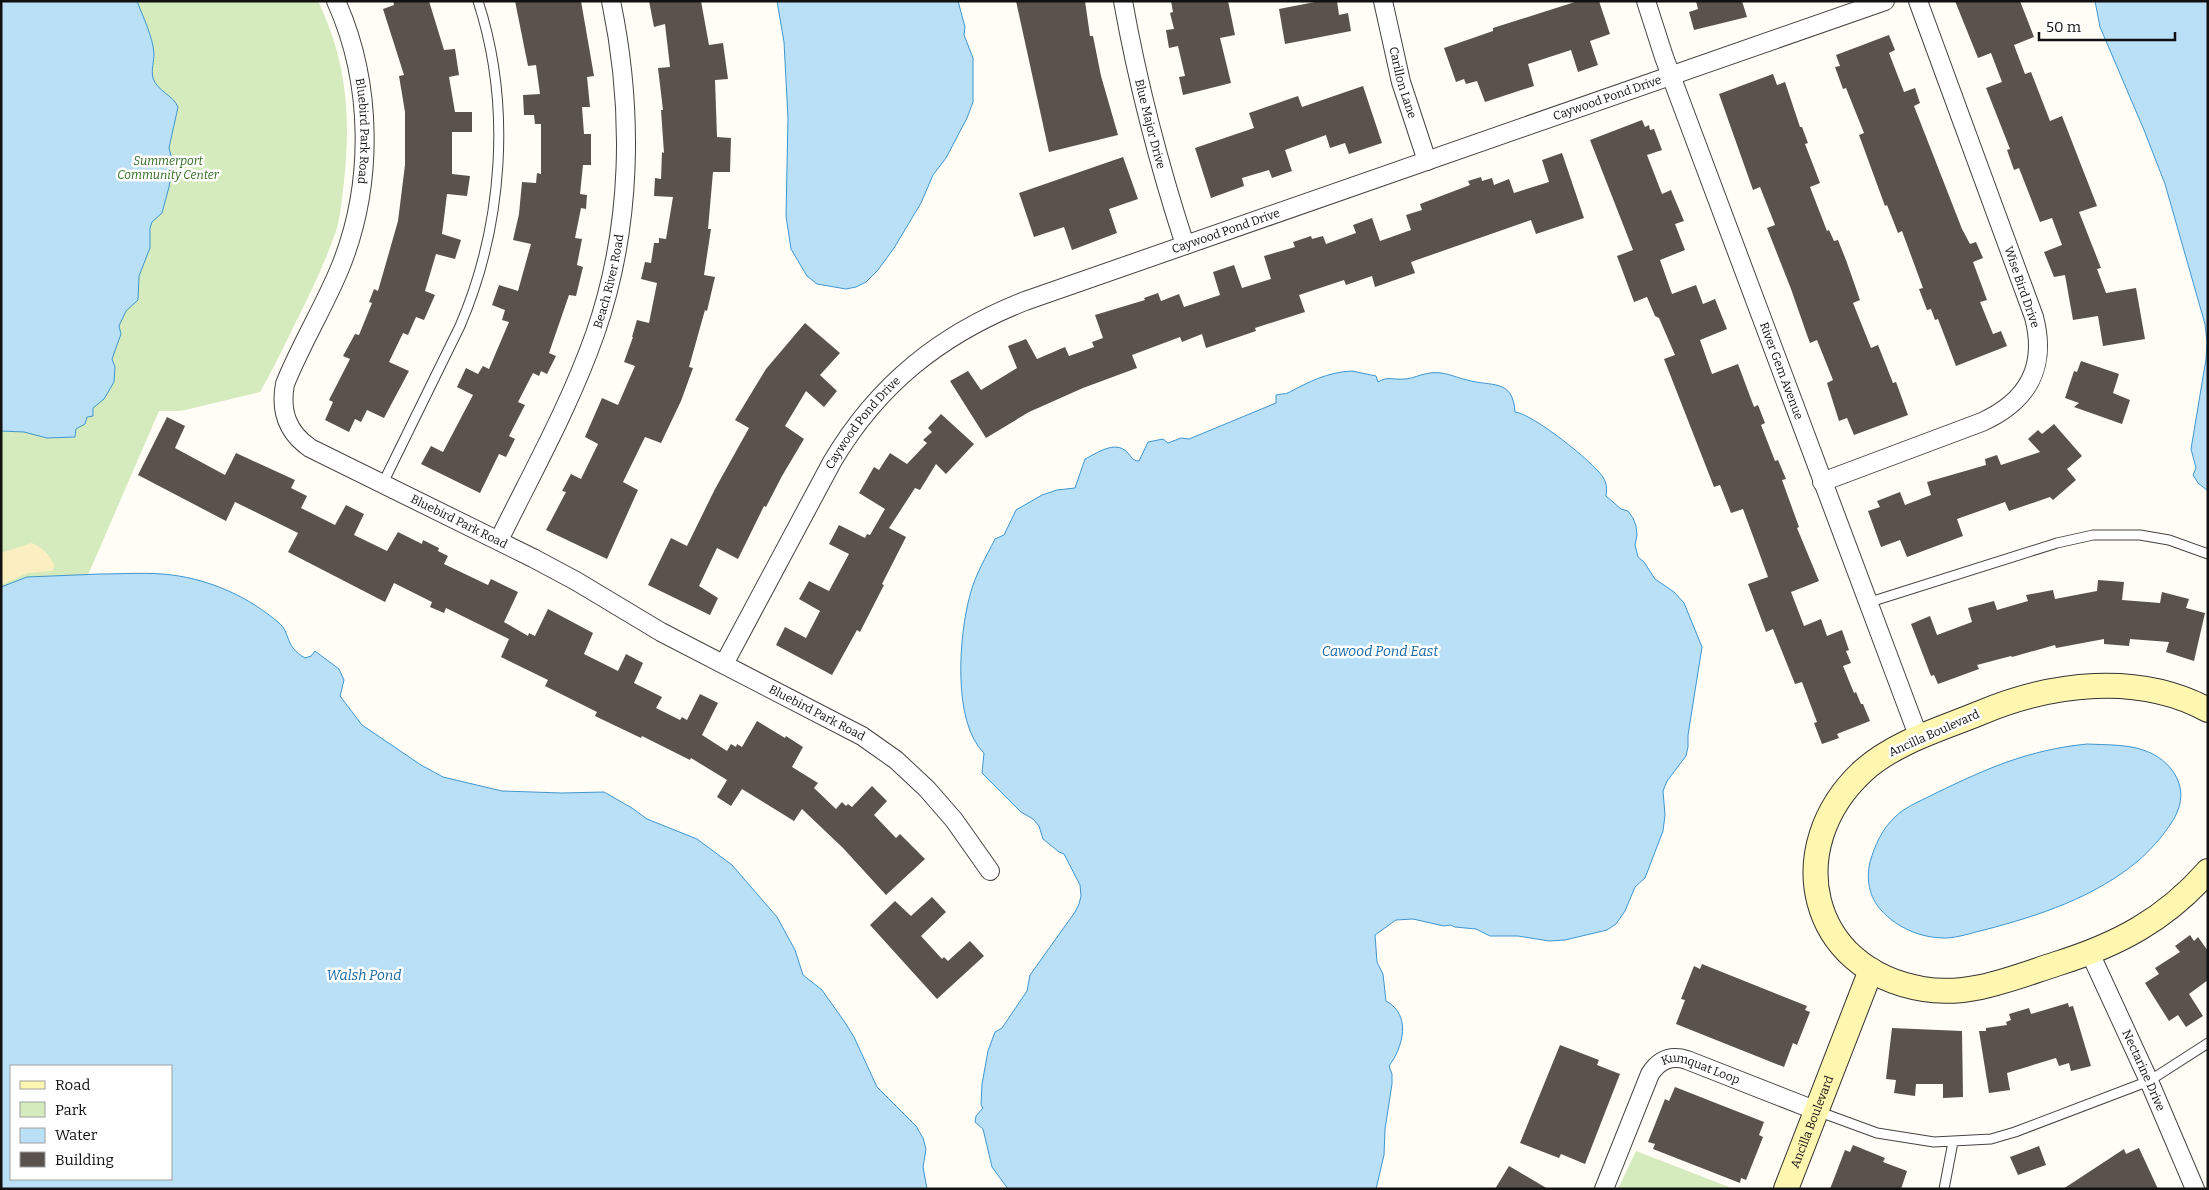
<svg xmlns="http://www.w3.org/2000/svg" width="2209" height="1190" viewBox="0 0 2209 1190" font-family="Bitter,serif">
	<rect width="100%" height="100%" fill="#fffdf5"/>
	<!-- green -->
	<path fill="#d5ebbd" d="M 1,1 L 318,1 C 347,62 351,116 344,182 C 342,197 341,213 337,228 C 325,264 308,298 291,332 C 281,352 271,373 260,392 L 181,411 L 159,411 L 88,575 L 27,577 L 1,588 Z
		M 1636,1151 L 1734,1189 L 1618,1189 Z"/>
	<!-- sand -->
	<path fill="#fbeec1" d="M 32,543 C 43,548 49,554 55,566 L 52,571 L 28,573 L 1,585 L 1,553 Z"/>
	<!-- water -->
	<path fill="#b9e0f7" stroke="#3f96cf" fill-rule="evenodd" d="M 1,1 L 137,1 C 143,17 153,37 154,54 C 154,61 151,70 153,78 C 157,91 173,95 178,107 L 169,148 L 173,163 L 169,187 L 162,213 L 152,222 L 150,228 L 150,248 L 139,276 L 138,300 L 126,311 L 119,326 L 121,334 L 112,359 L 115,367 L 114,382 L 104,399 L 93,408 L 93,416 L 87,417 L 85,424 L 76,429 L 75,437 L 47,438 L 24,432 L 1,431 Z
		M 777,1 L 958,1 L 965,27 L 964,35 L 973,58 L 973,102 L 967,118 L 946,158 L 933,175 L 921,203 L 894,248 L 878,270 L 866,282 L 856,287 L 846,289 L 817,284 L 807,276 L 791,249 L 786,216 L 788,118 L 784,42 Z
		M 2095,1 L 2208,1 L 2208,491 L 2198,483 L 2193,475 L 2196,468 L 2191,449 L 2206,359 L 2207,342 L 2205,324 L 2165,184 L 2144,130 L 2100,27 Z
		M 1352,371 L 1376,376 L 1378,382 C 1387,376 1393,380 1404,379 C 1412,379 1421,374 1430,373 C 1444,371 1454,377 1467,380 C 1491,387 1513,378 1515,412 C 1533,414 1592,461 1603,477 C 1607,484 1607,489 1606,496 L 1621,509 L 1628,511 L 1633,518 L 1636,526 L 1637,535 L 1635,545 L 1638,557 L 1644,562 L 1655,579 L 1674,592 L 1684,603 L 1702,647 L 1688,735 L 1688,747 L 1686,756 L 1667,781 L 1663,791 L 1665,815 L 1663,831 L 1645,878 L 1635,887 L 1625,911 L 1616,924 L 1607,930 L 1565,940 L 1549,941 L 1518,936 L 1490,936 L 1476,929 L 1455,927 L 1450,925 L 1444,926 L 1413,919 L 1396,920 L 1375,935 L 1377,962 L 1383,974 L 1386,1001 C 1412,1015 1403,1047 1389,1066 L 1392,1074 L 1392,1084 L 1385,1129 L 1384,1155 L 1376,1189 L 1008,1189 L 992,1167 L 983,1129 L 975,1122 L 976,1116 L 983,1108 L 981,1105 L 982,1084 L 988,1051 L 995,1032 L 1002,1028 L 1027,991 L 1030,975 L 1075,912 L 1079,904 L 1081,896 L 1080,885 L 1064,854 L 1059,852 L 1043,839 L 1039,826 L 1033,819 L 1021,812 L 982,773 L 984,753 C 952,722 959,635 970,595 C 975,575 986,557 995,539 L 1004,535 L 1016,510 L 1042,495 L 1057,490 L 1075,488 L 1085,459 C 1097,453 1115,440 1127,452 C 1132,457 1132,461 1139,461 L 1148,442 L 1163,439 L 1168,443 L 1181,438 L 1189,439 L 1276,403 L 1276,395 C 1280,394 1285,394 1288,393 C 1308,382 1328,372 1352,371 Z
		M 100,574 C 123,574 149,572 172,575 C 211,580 249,597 279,623 C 291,633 284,646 305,658 L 311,656 L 315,651 L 339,669 L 344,680 L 340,696 L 362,725 L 421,765 L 443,777 L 502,791 L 562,793 L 604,792 L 632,808 L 647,819 L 697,839 L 732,865 L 777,917 L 795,950 L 803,975 L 822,990 L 844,1021 L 854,1037 L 877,1087 L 916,1126 L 923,1138 L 926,1149 L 923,1167 L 927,1189 L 1,1189 L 1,587 L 27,577 ZM 171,1066 L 171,1179 L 11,1179 L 11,1066 Z
		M 2087,744 C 2106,745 2128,744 2146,751 C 2170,760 2188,784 2178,810 C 2173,825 2151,850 2139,860 C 2096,897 2038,916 1984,930 C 1971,933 1957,938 1945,938 C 1921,938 1897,928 1881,910 C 1869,897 1866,879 1870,862 C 1875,845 1882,829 1895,817 C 1906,806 1923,800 1936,793 C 1988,768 2028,750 2087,744 Z"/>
	<!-- building -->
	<path fill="#5a524d" d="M 393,1 L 429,1 L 444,50 L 455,49 L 459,75 L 449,77 L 455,112 L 472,112 L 472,132 L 452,132 L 452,174 L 470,176 L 467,196 L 447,194 L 442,234 L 461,240 L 455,259 L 436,254 L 425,291 L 435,295 L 424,320 L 416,317 L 408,335 L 403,333 L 389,362 L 409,371 L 384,418 L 367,410 L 361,422 L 355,419 L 349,432 L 325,420 L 333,402 L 329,400 L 350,359 L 343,356 L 355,334 L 359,335 L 372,303 L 369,302 L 374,289 L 378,291 L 398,221 L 405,165 L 405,112 L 399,76 L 404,75 L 383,9 L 394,5 Z
		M 515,1 L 581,1 L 594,76 L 587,77 L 590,107 L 582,107 L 584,134 L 591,134 L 591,165 L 583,165 L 580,194 L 587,195 L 586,209 L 581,208 L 575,238 L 582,239 L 577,265 L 583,267 L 576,296 L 569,295 L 549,353 L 556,356 L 547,374 L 541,371 L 539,376 L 533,373 L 518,402 L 525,405 L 509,436 L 515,439 L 506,457 L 499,454 L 480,493 L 421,464 L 431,446 L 443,452 L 473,395 L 457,387 L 466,368 L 478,374 L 483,366 L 489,369 L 509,322 L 502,320 L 505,310 L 492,305 L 499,285 L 518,291 L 531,244 L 513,240 L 519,214 L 522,182 L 536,183 L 537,173 L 541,174 L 541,124 L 535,124 L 534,115 L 524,115 L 523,95 L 540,94 L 536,65 L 528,66 Z
		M 649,1 L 701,1 L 709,45 L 723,43 L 728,79 L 715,80 L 717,137 L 731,138 L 730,172 L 713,172 L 708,229 L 711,229 L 704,275 L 715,277 L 707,311 L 705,310 L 689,367 L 693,368 L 681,401 L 661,443 L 645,437 L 623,482 L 638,490 L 607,559 L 546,530 L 566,492 L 562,491 L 571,474 L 581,479 L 598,444 L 585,437 L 602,398 L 618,405 L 635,366 L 624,362 L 633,337 L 632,337 L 637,320 L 649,323 L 657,283 L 641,279 L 645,262 L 651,263 L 654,243 L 659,243 L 659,238 L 666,239 L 673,197 L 654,196 L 655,178 L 661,179 L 662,152 L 664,153 L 661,110 L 663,110 L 658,68 L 670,67 L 665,24 L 654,27 Z
		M 1016,1 L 1085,1 L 1090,36 L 1093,36 L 1101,76 L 1118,135 L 1049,152 Z
		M 1171,1 L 1228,1 L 1235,35 L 1220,38 L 1231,83 L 1183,95 L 1179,77 L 1185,76 L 1178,46 L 1169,48 L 1166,30 L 1174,29 L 1170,13 L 1173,12 Z
		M 1320,1 L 1337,1 L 1339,15 L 1348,13 L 1351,31 L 1285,44 L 1279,9 Z
		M 1578,1 L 1599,1 L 1610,34 L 1590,41 L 1598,65 L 1578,72 L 1571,50 L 1528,64 L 1534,86 L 1485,102 L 1477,81 L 1466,84 L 1464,79 L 1456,82 L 1444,48 L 1493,31 L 1493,28 Z
		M 1696,1 L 1742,1 L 1747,17 L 1694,30 L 1689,12 L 1698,9 Z
		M 1955,1 L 2020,1 L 2034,37 L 2014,45 L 2025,74 L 2031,72 L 2050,121 L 2062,116 L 2097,206 L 2079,212 L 2101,268 L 2097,269 L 2106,293 L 2136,288 L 2145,339 L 2103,346 L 2098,316 L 2073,320 L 2065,275 L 2054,277 L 2044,252 L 2062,245 L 2052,218 L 2040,222 L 2019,168 L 2014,170 L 2007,150 L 2010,149 L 1986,88 L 2002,82 L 1991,53 L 1978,58 Z
		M 1889,35 L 1895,50 L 1889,53 L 1904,92 L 1915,88 L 1920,103 L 1914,106 L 1962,229 L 1970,244 L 1976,242 L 1983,258 L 1973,262 L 1987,300 L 1980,302 L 1993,334 L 2001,331 L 2007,346 L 1956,366 L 1938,319 L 1935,320 L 1931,309 L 1927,310 L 1919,289 L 1923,288 L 1902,231 L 1898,233 L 1887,205 L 1885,206 L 1859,135 L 1864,133 L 1846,88 L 1843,89 L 1835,67 L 1840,66 L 1836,55 Z
		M 1773,74 L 1777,85 L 1785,82 L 1800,127 L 1802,127 L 1808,143 L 1805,144 L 1820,183 L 1810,187 L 1827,231 L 1829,230 L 1834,241 L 1838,240 L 1846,260 L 1860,300 L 1853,303 L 1871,348 L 1878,345 L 1893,383 L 1896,382 L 1908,415 L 1854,435 L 1847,418 L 1839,421 L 1827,383 L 1833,380 L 1817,340 L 1810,343 L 1807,335 L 1791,289 L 1767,228 L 1775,225 L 1760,187 L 1753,190 L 1719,94 Z
		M 1363,86 L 1382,143 L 1349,154 L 1345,143 L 1330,148 L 1326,135 L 1285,150 L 1292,171 L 1272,178 L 1269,170 L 1242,178 L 1244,186 L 1211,198 L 1195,148 L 1254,128 L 1249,113 L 1298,96 L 1302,107 Z
		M 1642,120 L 1645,127 L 1649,125 L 1650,130 L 1654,129 L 1662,150 L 1647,155 L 1662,194 L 1671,190 L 1684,221 L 1675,224 L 1685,250 L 1660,260 L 1672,294 L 1696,285 L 1703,304 L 1715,299 L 1727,329 L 1700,340 L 1712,374 L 1738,364 L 1754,407 L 1758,405 L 1765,423 L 1761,425 L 1775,461 L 1778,460 L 1786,479 L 1782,480 L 1799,527 L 1797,528 L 1819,581 L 1791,592 L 1804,626 L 1821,619 L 1827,636 L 1842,630 L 1849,650 L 1846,651 L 1851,663 L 1843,666 L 1854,693 L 1856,692 L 1861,704 L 1863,704 L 1870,721 L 1837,734 L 1839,738 L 1822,744 L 1814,723 L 1817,722 L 1802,682 L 1795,684 L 1773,629 L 1766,632 L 1748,584 L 1768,577 L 1743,509 L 1731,513 L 1720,485 L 1714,487 L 1664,359 L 1675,355 L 1659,318 L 1655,316 L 1647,297 L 1634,302 L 1617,256 L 1633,250 L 1590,140 Z
		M 1562,153 L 1584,218 L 1536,234 L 1531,220 L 1411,262 L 1415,273 L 1375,287 L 1372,276 L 1346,285 L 1344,280 L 1299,295 L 1305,312 L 1255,328 L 1256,331 L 1206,348 L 1202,334 L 1182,342 L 1180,337 L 1132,355 L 1137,368 L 1083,388 L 1029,412 L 986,438 L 950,381 L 968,371 L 981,390 L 1017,368 L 1008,346 L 1026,339 L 1037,359 L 1065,347 L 1069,356 L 1094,347 L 1092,342 L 1103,338 L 1095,315 L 1145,300 L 1144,298 L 1158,293 L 1161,301 L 1179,294 L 1184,307 L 1220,295 L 1213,272 L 1234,265 L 1242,288 L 1271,279 L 1264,256 L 1295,247 L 1293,242 L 1311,236 L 1312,239 L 1323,236 L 1326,244 L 1356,233 L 1353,225 L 1372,218 L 1380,241 L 1411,230 L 1406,215 L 1422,210 L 1420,204 L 1470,185 L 1468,181 L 1481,177 L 1482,181 L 1492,178 L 1494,185 L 1509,179 L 1514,193 L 1549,182 L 1542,160 Z
		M 1123,157 L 1138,199 L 1109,209 L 1117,233 L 1072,250 L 1064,227 L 1034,237 L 1019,193 Z
		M 805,323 L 840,353 L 820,375 L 837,391 L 824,407 L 806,391 L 785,426 L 804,439 L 782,476 L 766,507 L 764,506 L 738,559 L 717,548 L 699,586 L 718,598 L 710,615 L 648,585 L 671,538 L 687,546 L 715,489 L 749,428 L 735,420 L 766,369 Z
		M 2081,361 L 2119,374 L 2113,393 L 2130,400 L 2122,424 L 2074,407 L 2079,403 L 2065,398 L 2074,371 L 2077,372 Z
		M 941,414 L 974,444 L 946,474 L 936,464 L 920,490 L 915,488 L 889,528 L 906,537 L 882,584 L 884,585 L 860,632 L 857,630 L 832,675 L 776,645 L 785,627 L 806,638 L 820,611 L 799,599 L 809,581 L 829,591 L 849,554 L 829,544 L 839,525 L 865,538 L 867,534 L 870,535 L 885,509 L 859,493 L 874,467 L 879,470 L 890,453 L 907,464 L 927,443 L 923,440 L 932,432 L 928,428 Z
		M 167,417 L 185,426 L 175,448 L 225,475 L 236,453 L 295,480 L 291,488 L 307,496 L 301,508 L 335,525 L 346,505 L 364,514 L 354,535 L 387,551 L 398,532 L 422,544 L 423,540 L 439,548 L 438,551 L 448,556 L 444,564 L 488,585 L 491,579 L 518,592 L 504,622 L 528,636 L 529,633 L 535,636 L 548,609 L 593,633 L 584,654 L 618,671 L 626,654 L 643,663 L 634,683 L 662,697 L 656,708 L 680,720 L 682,717 L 687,720 L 700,694 L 718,703 L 702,735 L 727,751 L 731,744 L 736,747 L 737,744 L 742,747 L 757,721 L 785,738 L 786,736 L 803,747 L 792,767 L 818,783 L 814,788 L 836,809 L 842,802 L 846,806 L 848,804 L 852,807 L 872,786 L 887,801 L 874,815 L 896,838 L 900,834 L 925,859 L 886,895 L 843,848 L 802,809 L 794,821 L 742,789 L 731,806 L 717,797 L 727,780 L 691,758 L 690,760 L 642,736 L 641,738 L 595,716 L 597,712 L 545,686 L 548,680 L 501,657 L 509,639 L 446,608 L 444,613 L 430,607 L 432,602 L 394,583 L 385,602 L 288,552 L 298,533 L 235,502 L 226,521 L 138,475 Z
		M 2054,424 L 2082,456 L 2067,469 L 2076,480 L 2053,500 L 2050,497 L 2009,511 L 2005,502 L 1957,519 L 1963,536 L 1907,557 L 1900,540 L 1881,547 L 1868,511 L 1880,507 L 1877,501 L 1900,492 L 1905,505 L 1931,495 L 1927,482 L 1986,465 L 1985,459 L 1997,455 L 2001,465 L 2040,452 L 2028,439 L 2038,430 L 2042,434 Z
		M 2098,580 L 2124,582 L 2122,600 L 2160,603 L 2162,592 L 2189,599 L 2186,608 L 2205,613 L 2194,661 L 2166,652 L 2169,642 L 2130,639 L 2129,646 L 2104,644 L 2104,639 L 2056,648 L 2055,645 L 2012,657 L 2011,656 L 1977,665 L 1979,669 L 1938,684 L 1934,675 L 1931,676 L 1911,624 L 1930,616 L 1937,635 L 1972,622 L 1968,608 L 1994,601 L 1997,610 L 2028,601 L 2026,595 L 2053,590 L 2055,599 L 2097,591 Z
		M 932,897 L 946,912 L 921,936 L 942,959 L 944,957 L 948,961 L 970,941 L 984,956 L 937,999 L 870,925 L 895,901 L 911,916 Z
		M 2190,935 L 2194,941 L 2198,937 L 2208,951 L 2208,980 L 2189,994 L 2203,1016 L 2186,1027 L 2178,1015 L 2169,1021 L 2145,983 L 2159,974 L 2155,968 L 2180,952 L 2175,946 Z
		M 1702,964 L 1807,1006 L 1805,1010 L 1810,1012 L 1797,1045 L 1793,1043 L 1784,1067 L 1676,1024 L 1685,1000 L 1681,999 L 1694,966 L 1700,969 Z
		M 2068,1003 L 2069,1007 L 2073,1006 L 2091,1066 L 2071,1071 L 2069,1063 L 2059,1066 L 2056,1058 L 2007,1073 L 2010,1090 L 1989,1093 L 1979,1031 L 1986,1031 L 1986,1028 L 2007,1025 L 2006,1022 L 2011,1020 L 2009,1014 L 2029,1008 L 2031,1014 Z
		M 1892,1028 L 1962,1031 L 1963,1097 L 1943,1098 L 1943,1084 L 1916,1084 L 1915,1096 L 1894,1093 L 1896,1080 L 1886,1079 Z
		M 1560,1045 L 1599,1060 L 1597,1065 L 1620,1074 L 1585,1164 L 1561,1154 L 1559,1158 L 1520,1143 Z
		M 1675,1087 L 1764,1122 L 1759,1135 L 1763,1137 L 1746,1180 L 1741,1178 L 1740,1183 L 1653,1149 L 1655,1144 L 1648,1142 L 1665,1099 L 1669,1101 Z
		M 1853,1145 L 1885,1158 L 1883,1162 L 1907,1171 L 1901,1189 L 1830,1189 L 1845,1150 L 1850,1152 Z
		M 2039,1146 L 2046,1165 L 2018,1175 L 2010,1157 Z
		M 2139,1148 L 2158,1189 L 2063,1189 L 2124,1149 L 2126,1154 Z
		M 1509,1166 L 1548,1189 L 1495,1189 Z"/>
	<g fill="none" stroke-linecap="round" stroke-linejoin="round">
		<defs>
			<path id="lane" d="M 383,483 L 460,326 C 503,226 512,105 478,1
				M 1867,603 L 2057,543 L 2093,535 L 2140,535 L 2169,540 L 2208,554
				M 1817,1111 L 1877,1133 L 1934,1142 L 1991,1139 L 2015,1132 L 2149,1081 L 2208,1043
				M 1944,1189 L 1953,1142"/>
			<g id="street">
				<path id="s1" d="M 336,1 C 373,83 374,185 340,268 C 324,307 301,344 285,384 C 280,411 287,432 310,448 L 533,558 L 576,581 L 661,632 L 862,736 L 896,760 L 927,789 L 954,820 L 990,871"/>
				<path id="s2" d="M 1123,1 C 1138,85 1159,165 1185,245"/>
				<path id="s3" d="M 1383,1 L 1401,82 L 1427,161"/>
				<path id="s4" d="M 1646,1 L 1664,57 L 1919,738"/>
				<path d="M 1822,482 L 1982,422 C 2028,401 2047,367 2034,317 L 1918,1"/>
				<path id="s5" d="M 499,540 C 532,473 570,405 595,334 C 632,228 634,111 611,1"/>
				<path id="s6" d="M 724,664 L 832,462 C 878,384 941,334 1025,301 L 1885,1"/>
				<path id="s7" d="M 2090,953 L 2149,1081 L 2195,1189"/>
				<path id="s8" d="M 1604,1189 L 1650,1074 C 1659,1060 1671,1055 1687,1060 L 1817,1111"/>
			</g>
			<g id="secondary">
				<path d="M 2208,710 C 2138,672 2051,683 1980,713 C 1941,729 1895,742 1863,771 C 1781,847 1808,970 1923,989 C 1969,997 2013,978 2056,964 C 2117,945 2165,920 2208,871"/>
				<path id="s9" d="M 1786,1189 L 1871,970"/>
			</g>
		</defs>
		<!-- lane casing -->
		<use href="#lane" stroke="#444" stroke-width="11"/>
		<!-- street casing -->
		<use href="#street" stroke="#444" stroke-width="20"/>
		<!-- secondary casing -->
		<use href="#secondary" stroke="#333" stroke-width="26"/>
		<!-- lane -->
		<use href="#lane" stroke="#fff" stroke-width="9"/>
		<!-- street -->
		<use href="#street" stroke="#fff" stroke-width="18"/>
		<!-- secondary -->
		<use href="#secondary" stroke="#fff6b0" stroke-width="24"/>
	</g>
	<g text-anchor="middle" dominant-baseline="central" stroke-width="5" stroke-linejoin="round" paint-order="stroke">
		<!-- street labels -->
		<g font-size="12" fill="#111" stroke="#fff">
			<text stroke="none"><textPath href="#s3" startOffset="84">Carillon Lane</textPath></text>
			<text stroke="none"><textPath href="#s6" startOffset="1102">Caywood Pond Drive</textPath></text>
			<text stroke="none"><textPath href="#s2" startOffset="126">Blue Major Drive</textPath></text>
			<text stroke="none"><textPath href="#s1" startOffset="134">Bluebird Park Road</textPath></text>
			<text stroke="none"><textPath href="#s6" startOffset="698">Caywood Pond Drive</textPath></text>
			<text stroke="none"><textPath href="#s5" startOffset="282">Beach River Road</textPath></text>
			<text transform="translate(2022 287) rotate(71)">Wise Bird Drive</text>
			<text stroke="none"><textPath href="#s4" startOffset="394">River Gem Avenue</textPath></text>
			<text stroke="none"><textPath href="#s6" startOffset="279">Caywood Pond Drive</textPath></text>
			<text stroke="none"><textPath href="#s1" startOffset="642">Bluebird Park Road</textPath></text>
			<text stroke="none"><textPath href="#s1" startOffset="1048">Bluebird Park Road</textPath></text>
			<text transform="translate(1934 733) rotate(-24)">Ancilla Boulevard</text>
			<text stroke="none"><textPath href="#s7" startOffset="129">Nectarine Drive</textPath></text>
			<text stroke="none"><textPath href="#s8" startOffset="182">Kumquat Loop</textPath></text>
			<text stroke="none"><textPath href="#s9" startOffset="72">Ancilla Boulevard</textPath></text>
		</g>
		<!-- park labels -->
		<g font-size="12" font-style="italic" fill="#2f6b1f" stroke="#fff">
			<text x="168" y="161">Summerport<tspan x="168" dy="14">Community Center</tspan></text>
		</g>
		<!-- water labels -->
		<g font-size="14" font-style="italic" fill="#1768a6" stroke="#fff">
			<text x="1380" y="651">Cawood Pond East</text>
			<text x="364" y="975">Walsh Pond</text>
		</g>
	</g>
	<!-- border -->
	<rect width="2209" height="1190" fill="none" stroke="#111111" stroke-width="5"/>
	<!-- legend -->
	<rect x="10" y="1065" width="162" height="115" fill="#ffffff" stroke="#a0a0a0"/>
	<rect x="20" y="1081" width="25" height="8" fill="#fff6b0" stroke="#a0a0a0"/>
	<text x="55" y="1090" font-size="15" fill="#111111">Road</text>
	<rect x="20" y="1102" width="25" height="15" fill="#d5ebbd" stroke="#a0a0a0"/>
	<text x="55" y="1115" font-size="15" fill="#111111">Park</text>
	<rect x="20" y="1128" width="25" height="15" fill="#b9e0f7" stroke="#a0a0a0"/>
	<text x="55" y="1140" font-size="15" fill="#111111">Water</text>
	<rect x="20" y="1152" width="25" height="15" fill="#5a524d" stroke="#a0a0a0"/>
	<text x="55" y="1165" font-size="15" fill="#111111">Building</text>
	<!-- scale -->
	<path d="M2039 32v8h136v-8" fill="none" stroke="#111111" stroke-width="2.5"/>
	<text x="2046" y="32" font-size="15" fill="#111111" stroke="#ffffff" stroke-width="4" paint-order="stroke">50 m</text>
</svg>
